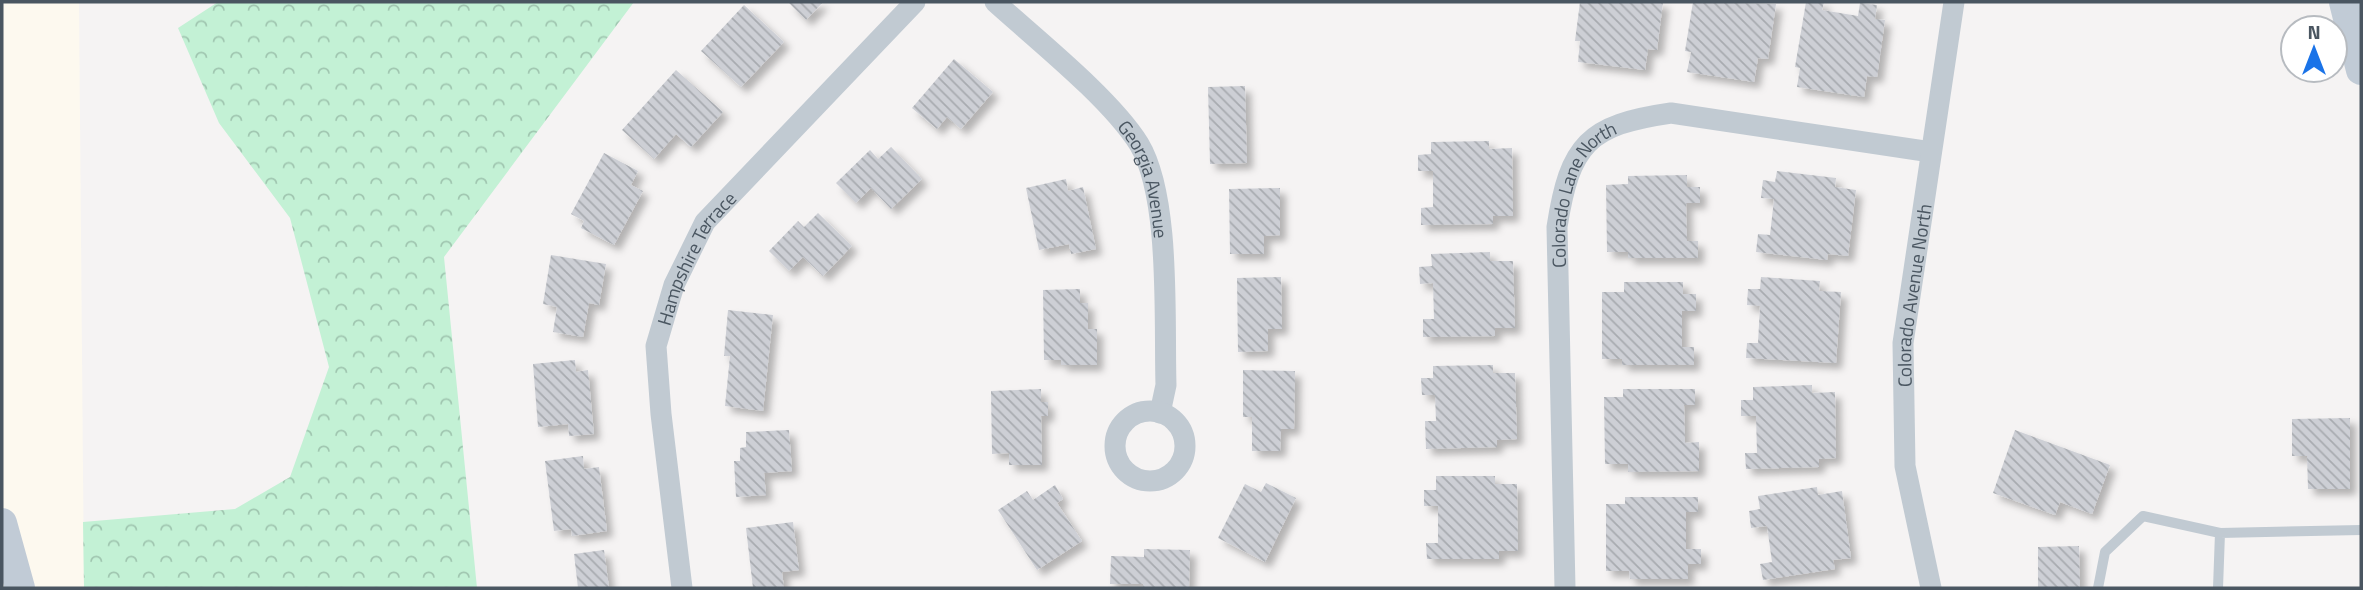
<svg xmlns="http://www.w3.org/2000/svg" width="2363" height="590" viewBox="0 0 2363 590" font-family="'Titillium Web',sans-serif">
	<defs>
		<pattern id="forest-crowns" width="20" height="18" patternUnits="userSpaceOnUse" patternTransform="scale(1.75)"><rect width="20" height="18" fill="#c3f1d5"/><path d="M2 6a3 3 0 1 1 6 0M12 15a3 3 0 1 1 6 0" fill="none" stroke="#a0c6b0"/></pattern>
		<pattern id="building-back-hatch" width="6" height="6" patternUnits="userSpaceOnUse" patternTransform="scale(1.75)"><rect width="6" height="6" fill="#cdcfd5"/><path d="M-1 5l2 2M0 0l6 6M5-1l2 2" fill="none" stroke="#a8abb0"/></pattern>
		<filter id="shadow"><feDropShadow dx="6" dy="6" stdDeviation="3.5" flood-color="#0004"/></filter>
	</defs>
	<rect width="100%" height="100%" fill="#f5f3f3"/>
	<!-- commercial -->
	<path fill="#fdf9ef" d="M 2,2 L 79,2 L 84,588 L 2,588 Z"/>
	<!-- forest -->
	<path fill="url(#forest-crowns)" d="M 218,2 L 634,2 L 444,257 L 477,588 L 84,588 L 83,522 L 235,509 L 290,477 L 329,367 L 290,218 L 219,123 L 178,28 Z"/>
	<!-- building -->
	<path fill="url(#building-back-hatch)" filter="url(#shadow)" d="M 788,2 L 823,2 L 806,20 Z
		M 1580,2 L 1663,2 L 1657,50 L 1648,49 L 1645,70 L 1578,62 L 1580,41 L 1575,41 Z
		M 1693,2 L 1776,4 L 1768,59 L 1758,58 L 1754,82 L 1687,72 L 1691,52 L 1685,51 Z
		M 1806,2 L 1824,2 L 1822,10 L 1858,16 L 1860,3 L 1877,5 L 1875,19 L 1885,20 L 1877,77 L 1867,76 L 1864,97 L 1797,87 L 1800,68 L 1795,67 Z
		M 744,5 L 784,42 L 741,87 L 701,51 Z
		M 954,59 L 993,92 L 961,129 L 947,117 L 937,129 L 912,108 Z
		M 676,70 L 723,112 L 691,147 L 676,134 L 654,159 L 622,130 Z
		M 1245,86 L 1247,163 L 1210,164 L 1208,87 Z
		M 1489,141 L 1489,149 L 1512,148 L 1513,216 L 1493,216 L 1493,224 L 1421,225 L 1421,208 L 1433,207 L 1433,171 L 1418,171 L 1418,155 L 1431,154 L 1431,142 Z
		M 891,147 L 922,179 L 891,209 L 871,188 L 856,203 L 836,183 L 870,150 L 878,159 Z
		M 604,153 L 638,171 L 631,185 L 643,191 L 614,245 L 581,228 L 584,221 L 571,214 Z
		M 1777,171 L 1836,178 L 1835,187 L 1856,190 L 1848,256 L 1828,254 L 1827,260 L 1756,252 L 1758,234 L 1770,235 L 1774,199 L 1761,198 L 1763,180 L 1775,182 Z
		M 1687,175 L 1687,187 L 1700,187 L 1700,203 L 1686,203 L 1687,241 L 1698,241 L 1698,258 L 1628,258 L 1628,252 L 1607,252 L 1606,185 L 1628,184 L 1628,176 Z
		M 1066,179 L 1068,191 L 1083,187 L 1096,249 L 1071,254 L 1069,244 L 1039,250 L 1026,188 Z
		M 1280,188 L 1280,235 L 1264,236 L 1264,254 L 1230,254 L 1229,189 Z
		M 818,213 L 852,246 L 823,276 L 803,257 L 789,271 L 769,251 L 798,221 L 804,227 Z
		M 1490,252 L 1490,261 L 1513,261 L 1515,328 L 1495,328 L 1495,336 L 1423,337 L 1423,319 L 1434,319 L 1433,283 L 1420,284 L 1419,267 L 1432,266 L 1431,254 Z
		M 551,255 L 606,264 L 599,305 L 589,303 L 583,337 L 553,332 L 557,307 L 543,304 Z
		M 1281,277 L 1282,329 L 1268,329 L 1268,351 L 1238,352 L 1237,278 Z
		M 1761,277 L 1820,281 L 1819,291 L 1841,292 L 1836,363 L 1746,358 L 1747,343 L 1758,343 L 1760,306 L 1747,305 L 1748,289 L 1760,289 Z
		M 1624,282 L 1683,282 L 1683,294 L 1696,294 L 1696,311 L 1682,311 L 1682,347 L 1694,347 L 1694,365 L 1622,365 L 1622,359 L 1602,359 L 1602,292 L 1624,292 Z
		M 1080,289 L 1080,303 L 1088,303 L 1088,329 L 1097,329 L 1097,365 L 1061,365 L 1061,360 L 1044,360 L 1043,290 Z
		M 728,310 L 773,315 L 763,411 L 725,406 L 730,356 L 724,356 Z
		M 575,360 L 576,372 L 588,370 L 594,434 L 569,436 L 568,424 L 538,427 L 533,364 Z
		M 1493,365 L 1493,373 L 1515,373 L 1517,439 L 1497,440 L 1497,447 L 1426,449 L 1425,421 L 1436,421 L 1435,395 L 1422,395 L 1421,378 L 1433,378 L 1433,366 Z
		M 1243,370 L 1295,371 L 1294,429 L 1281,429 L 1280,451 L 1252,451 L 1252,417 L 1243,417 Z
		M 1812,385 L 1812,393 L 1835,392 L 1836,458 L 1819,459 L 1819,467 L 1746,469 L 1745,453 L 1757,453 L 1756,416 L 1741,416 L 1741,400 L 1753,400 L 1753,387 Z
		M 1041,389 L 1041,402 L 1048,402 L 1048,416 L 1041,416 L 1042,465 L 1009,465 L 1009,453 L 992,454 L 991,391 Z
		M 1623,389 L 1695,389 L 1695,405 L 1684,405 L 1685,443 L 1699,442 L 1699,471 L 1628,472 L 1628,464 L 1605,464 L 1604,397 L 1623,397 Z
		M 2350,418 L 2350,489 L 2308,489 L 2307,456 L 2292,456 L 2292,419 Z
		M 789,430 L 792,471 L 764,473 L 766,495 L 736,497 L 734,461 L 740,461 L 740,448 L 746,447 L 746,432 Z
		M 2015,430 L 2110,465 L 2092,514 L 2060,502 L 2055,515 L 1993,493 Z
		M 583,456 L 584,469 L 599,467 L 607,531 L 572,536 L 571,529 L 554,531 L 545,461 Z
		M 1436,476 L 1495,476 L 1495,484 L 1517,484 L 1518,551 L 1499,551 L 1499,559 L 1427,559 L 1426,543 L 1438,543 L 1438,506 L 1424,506 L 1424,490 L 1436,490 Z
		M 1266,483 L 1296,498 L 1265,562 L 1218,538 L 1245,484 L 1261,492 Z
		M 1055,485 L 1063,499 L 1057,503 L 1082,541 L 1037,570 L 998,510 L 1027,491 L 1033,500 Z
		M 1817,487 L 1818,495 L 1842,491 L 1851,558 L 1833,560 L 1835,569 L 1763,580 L 1760,564 L 1772,562 L 1767,526 L 1751,528 L 1749,511 L 1760,509 L 1758,496 Z
		M 1625,497 L 1698,497 L 1698,512 L 1686,512 L 1686,549 L 1701,549 L 1701,564 L 1688,564 L 1688,579 L 1630,579 L 1629,571 L 1606,571 L 1606,504 L 1625,504 Z
		M 793,522 L 799,570 L 782,572 L 784,588 L 753,588 L 746,528 Z
		M 2079,546 L 2080,588 L 2038,588 L 2038,547 Z
		M 1144,549 L 1190,550 L 1189,588 L 1143,588 L 1143,584 L 1110,584 L 1111,556 L 1144,557 Z
		M 604,550 L 609,588 L 578,588 L 574,554 Z"/>
	<g fill="none" stroke-linecap="round" stroke-linejoin="round">
		<!-- lane -->
		<path stroke="#c1cad2" stroke-width="10" d="M 2098,588 L 2105,552 L 2143,516 L 2220,533 L 2361,530
			M 2218,588 L 2220,533"/>
		<!-- street -->
		<g stroke="#c1cad2" stroke-width="21">
			<path id="s1" d="M 995,2 C 1037,40 1110,98 1139,144 C 1171,197 1164,321 1166,385 L 1160,413"/>
			<circle cx="1150" cy="446" r="35"/>
			<path id="s2" d="M 682,588 L 661,414 L 656,346 L 674,285 L 705,222 L 915,2"/>
			<path id="s3" d="M 1565,588 L 1557,227 C 1570,144 1588,125 1671,113 L 1931,152"/>
			<path id="s4" d="M 1931,588 L 1905,466 L 1903,343 L 1954,2"/>
		</g>
		<!-- secondary -->
		<path stroke="#c1cbd6" stroke-width="30" d="M 2344,2 L 2361,70
			M 2,523 L 20,588"/>
	</g>
	<g text-anchor="middle" dominant-baseline="central" stroke-width="7" stroke-linejoin="round" paint-order="stroke">
		<!-- street labels -->
		<g font-size="19" fill="#4a5661" stroke="#fff">
			<text stroke="none"><textPath href="#s1" startOffset="238">Georgia Avenue</textPath></text>
			<text stroke="none"><textPath href="#s3" startOffset="402">Colorado Lane North</textPath></text>
			<text stroke="none"><textPath href="#s2" startOffset="341">Hampshire Terrace</textPath></text>
			<text stroke="none"><textPath href="#s4" startOffset="296">Colorado Avenue North</textPath></text>
		</g>
	</g>
	<!-- border -->
	<rect width="2363" height="590" fill="none" stroke="#4a5661" stroke-width="7"/>
	<!-- north arrow -->
	<g transform="translate(2314 49)"><circle r="33" fill="#ffffff" stroke="#b7bbc0" stroke-width="2"/>
	<path d="M0-5L12 26L0 18L-12 26Z" fill="#1a73e8"/>
	<text y="-10" font-size="19" font-weight="bold" text-anchor="middle" fill="#4a5661">N</text>
	</g>
</svg>
